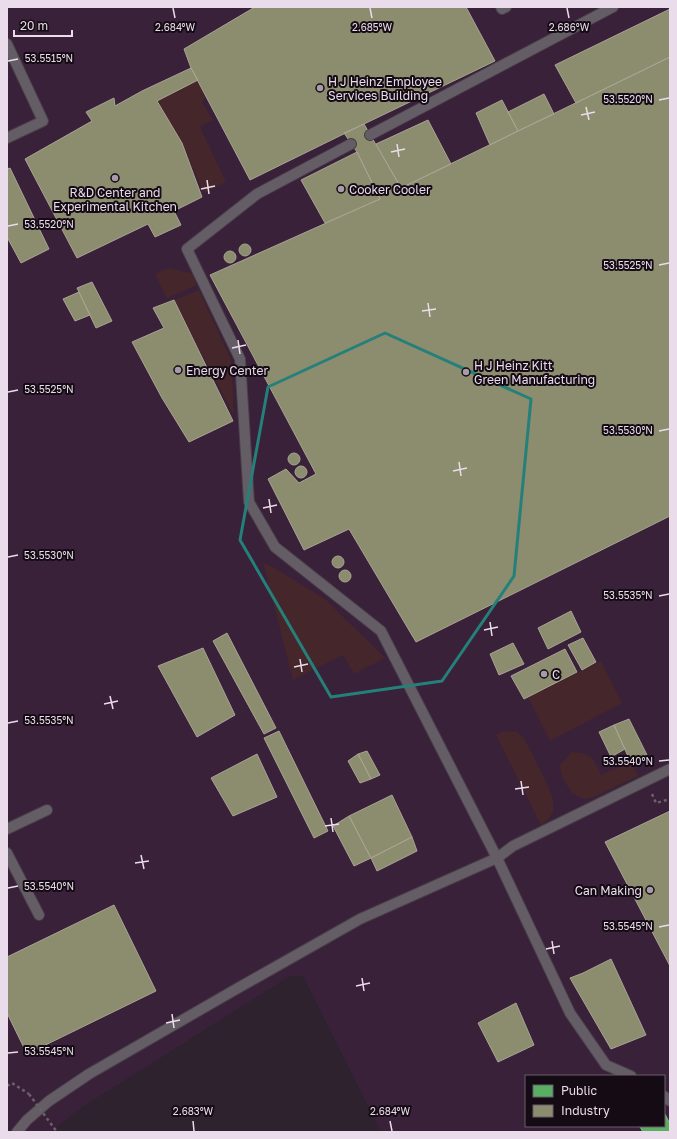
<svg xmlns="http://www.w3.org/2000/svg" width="677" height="1139" viewBox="0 0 677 1139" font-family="'Golos Text',sans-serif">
	<rect width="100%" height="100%" fill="#2d222d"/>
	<!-- built -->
	<path fill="#392139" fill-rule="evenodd" d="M 7,7 L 670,7 L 670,1132 L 381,1132 L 303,976 L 290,976 L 81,1108 L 51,1131 L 51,1132 L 7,1132 ZM 526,1076 L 664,1076 L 664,1126 L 526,1126 Z"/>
	<!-- green -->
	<path fill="#45262a" d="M 198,80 L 207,96 L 202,102 L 213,120 L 200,127 L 226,182 L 204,193 L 182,143 L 157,101 Z
		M 169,268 L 193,274 L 197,285 L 167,298 L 155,274 Z
		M 199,290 L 231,360 L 234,416 L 174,300 Z
		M 263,562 L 276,569 L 325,599 L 385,658 L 354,674 L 343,655 L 293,680 Z
		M 601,661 L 622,703 L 550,741 L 528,697 Z
		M 504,731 L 517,732 L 524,738 L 549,788 L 553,800 L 553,812 L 548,820 L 541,825 L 496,735 Z
		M 572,752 C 593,753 593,758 601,775 L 630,761 L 638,776 L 594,797 L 584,799 L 572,793 L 562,777 L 560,765 Z"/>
	<!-- public -->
	<path fill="#5aae61" stroke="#85bc8a" d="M 664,1114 L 665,1114 L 670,1124 L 670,1132 L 643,1132 L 640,1127 L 641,1126 L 664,1126 Z"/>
	<!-- industry -->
	<path fill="#8c8c6e" stroke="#a8a493" d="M 255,7 L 466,7 L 495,61 L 364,124 L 250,180 L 191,68 L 184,49 Z
		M 670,9 L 670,57 L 576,103 L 555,65 Z
		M 670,57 L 670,516 L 416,642 L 349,529 L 304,550 L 268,479 L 286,469 L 299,483 L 316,474 L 210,275 L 380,199 L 357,152 L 344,133 L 364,124 L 401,188 Z
		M 191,68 L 198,80 L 157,101 L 182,143 L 202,197 L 174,211 L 181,225 L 155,237 L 148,224 L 77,258 L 25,159 L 92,121 L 86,112 L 114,98 L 115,106 L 142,91 Z
		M 544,94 L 554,114 L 518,131 L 508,112 Z
		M 502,100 L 518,131 L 490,145 L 476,113 Z
		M 428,120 L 451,164 L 401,188 L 376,144 Z
		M 357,152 L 380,199 L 325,223 L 301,180 Z
		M 10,168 L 49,249 L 21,263 L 7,237 L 7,169 Z
		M239 250a6 6 0 1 1 12 0a6 6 0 1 1-12 0Z
		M224 257a6 6 0 1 1 12 0a6 6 0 1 1-12 0Z
		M 92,282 L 112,321 L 96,328 L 77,288 Z
		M 79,292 L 90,315 L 75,321 L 63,299 Z
		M 174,300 L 233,421 L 189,442 L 162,398 L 132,342 L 164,328 L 153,308 Z
		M288 459a6 6 0 1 1 12 0a6 6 0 1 1-12 0Z
		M295 472a6 6 0 1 1 12 0a6 6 0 1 1-12 0Z
		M332 562a6 6 0 1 1 12 0a6 6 0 1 1-12 0Z
		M339 576a6 6 0 1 1 12 0a6 6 0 1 1-12 0Z
		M 571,611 L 581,632 L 548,649 L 538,628 Z
		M 227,633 L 276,728 L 264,734 L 213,641 Z
		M 583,638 L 596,662 L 582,670 L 568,645 Z
		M 513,643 L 524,664 L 499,675 L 490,654 Z
		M 203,648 L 235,715 L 197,737 L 158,666 Z
		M 565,649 L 577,672 L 524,699 L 511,676 Z
		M 629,719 L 647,755 L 631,763 L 614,725 Z
		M 614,725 L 625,749 L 611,757 L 599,732 Z
		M 279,731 L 328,831 L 314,838 L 264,738 Z
		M 367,751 L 380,775 L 371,779 L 358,754 Z
		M 257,754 L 277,797 L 233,816 L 211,778 Z
		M 358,754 L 371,779 L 360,783 L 348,761 Z
		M 392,795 L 412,837 L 371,858 L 349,816 Z
		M 670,811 L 670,966 L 605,842 Z
		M 349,816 L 371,858 L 354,866 L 333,826 Z
		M 412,837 L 417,851 L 377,871 L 371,858 Z
		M 114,905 L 156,991 L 27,1054 L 7,1013 L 7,957 Z
		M 611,959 L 646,1035 L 611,1049 L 570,978 L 583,973 Z
		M 516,1003 L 534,1045 L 498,1062 L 478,1023 Z"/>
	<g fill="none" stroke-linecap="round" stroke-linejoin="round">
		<defs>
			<path id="service" d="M 501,7 L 502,9 L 506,7
				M 7,44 L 43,121 L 7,138
				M 370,135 L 613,7
				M 351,144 L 257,194 L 187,249 L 240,359 L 249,502 L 275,547 L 381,631 L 497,858 L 570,1013 L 606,1065 L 631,1076
				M 7,829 L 47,810
				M 7,853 L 39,915
				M 664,1096 L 670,1101
				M 17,1132 L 27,1120 L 49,1101 L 89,1074 L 231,992 L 360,919 L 497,858 L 513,846 L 670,769"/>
		</defs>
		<!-- service casing -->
		<use href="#service" stroke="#483e48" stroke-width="12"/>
		<!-- path -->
		<path stroke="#696269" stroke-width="2.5" stroke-dasharray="3 3" stroke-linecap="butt" d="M 652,794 L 656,803 L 670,799
			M 7,1086 L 12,1083 L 29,1094"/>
		<!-- service -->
		<use href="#service" stroke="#655d65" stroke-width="10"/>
		<!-- path-bridge -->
		<path stroke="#696269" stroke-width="2.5" stroke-dasharray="3 3" stroke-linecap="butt" d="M 29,1094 L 57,1132"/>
	</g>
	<!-- marked area -->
	<path fill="none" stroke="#25807a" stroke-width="3" stroke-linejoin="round" d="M 385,333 L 531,399 L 514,576 L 442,681 L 331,697 L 240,540 L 268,387 Z"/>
	<!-- ticks -->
	<path fill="none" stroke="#eadcea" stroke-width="1.5" d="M 173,8 L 175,18M 370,8 L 372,18M 567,8 L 569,18M 8,61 L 18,59M 659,100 L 669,98M 586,107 L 589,120M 581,115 L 595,112M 397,144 L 399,157M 391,152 L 405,149M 207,180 L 209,194M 201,189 L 215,186M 8,226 L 18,224M 659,265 L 669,263M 428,303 L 430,317M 422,311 L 436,309M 238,340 L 240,354M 232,348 L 246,345M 8,392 L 18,390M 659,431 L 669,429M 459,462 L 461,476M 453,471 L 467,468M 269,499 L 271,513M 263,508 L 277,505M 8,557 L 18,555M 659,596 L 669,594M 490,622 L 492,636M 484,630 L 498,627M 300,659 L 302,672M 294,667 L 308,664M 110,696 L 113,709M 104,704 L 118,701M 8,723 L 18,721M 659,761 L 669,760M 521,781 L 523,795M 515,789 L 529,787M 331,818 L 333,832M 325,826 L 339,824M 141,855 L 144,869M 135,863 L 149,861M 8,888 L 18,886M 659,927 L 669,925M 552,941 L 554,954M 546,949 L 560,946M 362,978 L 364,991M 356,986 L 370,983M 172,1014 L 174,1028M 166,1023 L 180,1020M 8,1053 L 18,1052M 193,1121 L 194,1131M 390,1121 L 392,1131"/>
	<!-- markers -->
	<g fill="#a89ba8" stroke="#140b14" stroke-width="1.5">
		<circle cx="320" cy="88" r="4"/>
		<circle cx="115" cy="178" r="4"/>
		<circle cx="341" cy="189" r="4"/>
		<circle cx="178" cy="370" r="4"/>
		<circle cx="466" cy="372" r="4"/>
		<circle cx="544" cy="674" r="4"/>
		<circle cx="650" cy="890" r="4"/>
	</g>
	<g text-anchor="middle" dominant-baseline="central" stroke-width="4" stroke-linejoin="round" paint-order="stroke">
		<!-- poi labels -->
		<g font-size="12" fill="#eadcea" stroke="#140b14" text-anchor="start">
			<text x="328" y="81">H J Heinz Employee<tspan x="328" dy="14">Services Building</tspan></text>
			<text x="349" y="189">Cooker Cooler</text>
			<text x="115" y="192" text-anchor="middle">R&amp;D Center and<tspan x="115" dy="14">Experimental Kitchen</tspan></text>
			<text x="474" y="365">H J Heinz Kitt<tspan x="474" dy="14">Green Manufacturing</tspan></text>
			<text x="186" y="370">Energy Center</text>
			<text x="552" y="674">C</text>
			<text x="642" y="890" text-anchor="end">Can Making</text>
		</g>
	</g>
	<g font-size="10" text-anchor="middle" fill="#eadcea" stroke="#140b14" stroke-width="4" stroke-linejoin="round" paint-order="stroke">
		<text x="175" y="31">2.684°W</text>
		<text x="372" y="31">2.685°W</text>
		<text x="569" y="31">2.686°W</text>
		<text x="49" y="62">53.5515°N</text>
		<text x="628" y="103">53.5520°N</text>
		<text x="49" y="228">53.5520°N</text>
		<text x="628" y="269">53.5525°N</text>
		<text x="49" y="393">53.5525°N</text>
		<text x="628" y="434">53.5530°N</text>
		<text x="49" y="559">53.5530°N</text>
		<text x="628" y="599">53.5535°N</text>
		<text x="49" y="724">53.5535°N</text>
		<text x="628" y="765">53.5540°N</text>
		<text x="49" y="890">53.5540°N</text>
		<text x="628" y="930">53.5545°N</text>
		<text x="49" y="1055">53.5545°N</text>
		<text x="193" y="1115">2.683°W</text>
		<text x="390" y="1115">2.684°W</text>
	</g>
	<!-- border -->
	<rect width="677" height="1139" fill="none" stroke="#eadcea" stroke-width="16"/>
	<!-- legend -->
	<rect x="525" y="1075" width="140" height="52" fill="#140b14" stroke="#6a5f6a"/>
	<rect x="533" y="1085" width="20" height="12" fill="#5aae61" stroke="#6a5f6a"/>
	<text x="561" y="1095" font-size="12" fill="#eadcea">Public</text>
	<rect x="533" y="1105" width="20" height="12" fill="#8c8c6e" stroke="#6a5f6a"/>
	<text x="561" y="1115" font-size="12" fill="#eadcea">Industry</text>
	<!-- scale -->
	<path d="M14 30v6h58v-6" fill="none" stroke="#eadcea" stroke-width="2"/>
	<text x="20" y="30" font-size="12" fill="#eadcea" stroke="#140b14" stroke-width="3" paint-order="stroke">20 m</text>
</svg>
